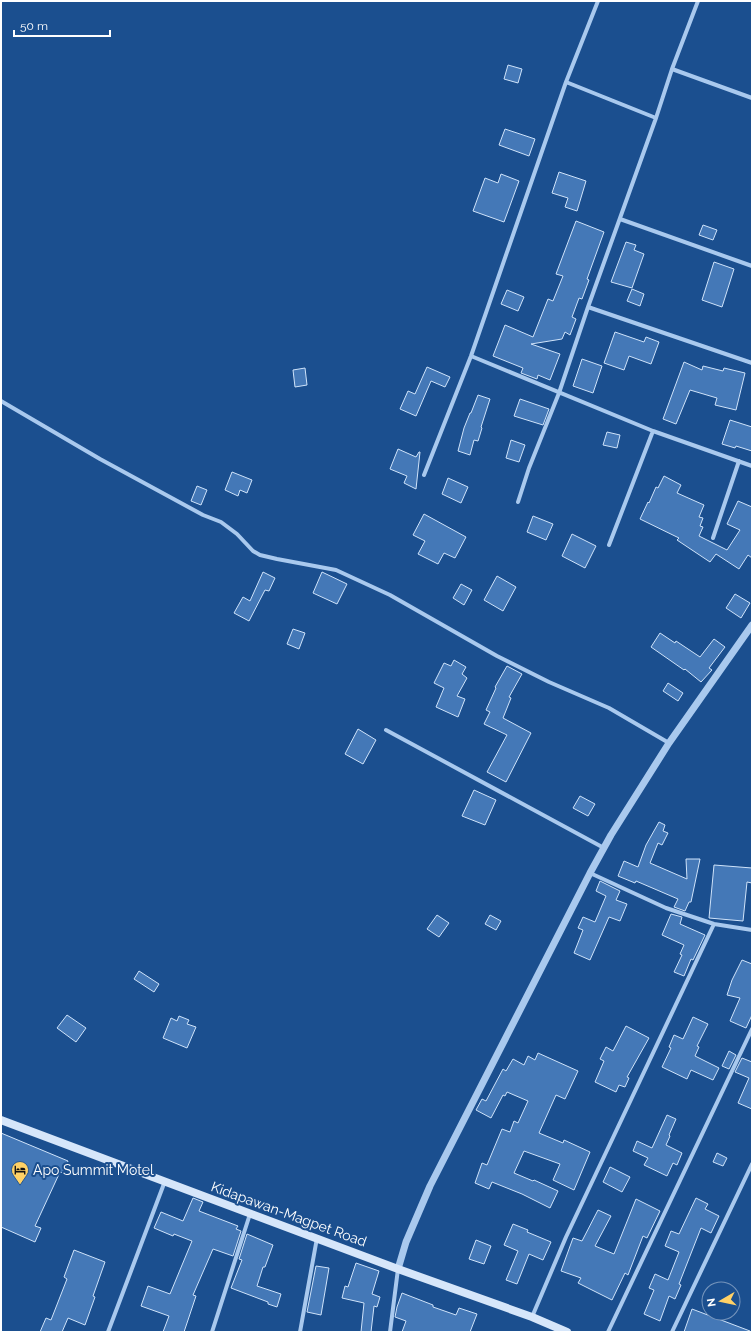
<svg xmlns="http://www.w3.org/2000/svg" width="753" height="1333" viewBox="0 0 753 1333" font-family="Raleway,sans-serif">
	<rect width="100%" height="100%" fill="#1b4f8f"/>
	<!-- building -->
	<path fill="#4478b7" stroke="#cfe3fa" d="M 508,65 L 522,69 L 518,83 L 504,79 Z
		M 505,129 L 535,139 L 529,156 L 499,145 Z
		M 559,172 L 586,181 L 577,211 L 565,207 L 568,198 L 552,193 Z
		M 501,174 L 519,181 L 504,222 L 473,211 L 485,178 L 498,183 Z
		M 576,221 L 604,232 L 587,279 L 589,280 L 582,299 L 579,298 L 572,317 L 576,319 L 570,335 L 565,332 L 562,339 L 531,344 L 560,354 L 550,380 L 538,375 L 537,379 L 521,373 L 523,368 L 493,356 L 505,325 L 533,337 L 548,299 L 553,301 L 563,276 L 556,274 Z
		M 703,225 L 717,230 L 713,240 L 699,235 Z
		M 626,242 L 636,245 L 634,250 L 644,254 L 632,288 L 611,282 Z
		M 714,262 L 734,269 L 722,307 L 702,300 Z
		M 632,289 L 644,294 L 640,306 L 627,301 Z
		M 507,290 L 524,297 L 518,311 L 501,304 Z
		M 615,332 L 644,342 L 646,337 L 659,342 L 651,364 L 629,356 L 624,370 L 604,363 Z
		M 582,359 L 602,366 L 593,393 L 573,386 Z
		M 684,362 L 702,370 L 703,366 L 723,371 L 724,368 L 745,373 L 736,410 L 715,405 L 717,398 L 690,390 L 676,424 L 663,419 Z
		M 427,367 L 450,377 L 445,387 L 431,381 L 416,416 L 400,409 L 408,391 L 415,394 Z
		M 305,368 L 307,385 L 295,387 L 293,370 Z
		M 478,395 L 490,399 L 481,427 L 482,428 L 478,441 L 474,440 L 470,455 L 458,451 L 464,428 L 470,413 L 471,413 Z
		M 520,399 L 549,409 L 543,425 L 514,416 Z
		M 730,420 L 752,427 L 752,451 L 736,446 L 735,448 L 722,444 Z
		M 607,432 L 620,435 L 617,448 L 603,445 Z
		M 511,440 L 525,445 L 519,462 L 506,458 Z
		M 398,449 L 416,457 L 419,452 L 420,452 L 416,489 L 404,483 L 407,476 L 390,469 Z
		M 232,472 L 252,480 L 247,493 L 240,490 L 238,496 L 225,490 Z
		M 664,476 L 681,485 L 677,493 L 704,505 L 699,517 L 703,518 L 700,526 L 703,527 L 699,536 L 727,550 L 740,530 L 727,524 L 738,501 L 752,507 L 752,558 L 748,555 L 739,569 L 716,554 L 710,562 L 677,540 L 679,538 L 640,519 L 648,502 L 649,503 L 656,487 L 658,488 Z
		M 448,478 L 468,487 L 461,503 L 442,494 Z
		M 197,486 L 207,490 L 201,505 L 191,501 Z
		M 424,514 L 466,537 L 455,558 L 444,553 L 438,564 L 418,554 L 425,541 L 413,535 Z
		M 533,516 L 553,524 L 546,540 L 527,532 Z
		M 572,534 L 596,546 L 585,568 L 562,556 Z
		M 263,572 L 275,578 L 269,591 L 265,590 L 249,621 L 234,613 L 243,597 L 250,601 Z
		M 322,572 L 347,584 L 337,604 L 313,593 Z
		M 497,576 L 516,587 L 503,611 L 484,600 Z
		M 461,584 L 472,590 L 464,605 L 453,598 Z
		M 735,594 L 750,603 L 741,618 L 726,608 Z
		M 293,629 L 305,633 L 299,649 L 287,644 Z
		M 660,633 L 675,643 L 676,641 L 700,657 L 714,639 L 725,647 L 709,668 L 712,670 L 701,682 L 685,669 L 684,670 L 651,647 Z
		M 454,660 L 466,667 L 462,674 L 467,678 L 457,696 L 465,699 L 458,717 L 436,707 L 444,688 L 434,683 L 444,663 L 451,666 Z
		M 507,666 L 522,674 L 509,697 L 511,698 L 503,718 L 531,733 L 506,782 L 487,772 L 507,735 L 484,724 L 490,712 L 486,710 L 496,688 L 495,687 Z
		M 668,683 L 683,693 L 678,701 L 663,691 Z
		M 358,729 L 376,740 L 363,764 L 345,754 Z
		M 474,790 L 496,800 L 485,825 L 462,816 Z
		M 580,796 L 595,804 L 588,816 L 573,808 Z
		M 659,822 L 665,825 L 663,831 L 668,833 L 662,845 L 658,843 L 650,863 L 687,879 L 686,859 L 700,859 L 691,902 L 689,902 L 685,911 L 674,907 L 678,899 L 636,881 L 635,883 L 618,876 L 624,861 L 638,867 L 646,845 Z
		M 714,865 L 752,868 L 752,883 L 747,882 L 743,921 L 709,918 Z
		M 600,881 L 620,891 L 616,900 L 627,904 L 620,921 L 609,917 L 590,960 L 574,953 L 583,930 L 578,928 L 583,917 L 595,922 L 606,896 L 596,891 Z
		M 671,914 L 682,917 L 680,924 L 705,935 L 693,960 L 691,959 L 684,976 L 674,972 L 682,955 L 680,954 L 684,945 L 662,935 Z
		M 437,915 L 449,923 L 439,937 L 427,929 Z
		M 490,915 L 501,921 L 496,930 L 485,924 Z
		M 742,960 L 752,964 L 752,1015 L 746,1028 L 730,1021 L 740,998 L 727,995 L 732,980 Z
		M 139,971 L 159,984 L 154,992 L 134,979 Z
		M 67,1015 L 86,1028 L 76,1042 L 57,1028 Z
		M 179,1016 L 189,1020 L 187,1024 L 196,1027 L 187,1048 L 163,1038 L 171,1018 L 177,1021 Z
		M 693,1017 L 708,1024 L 697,1046 L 699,1047 L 695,1056 L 719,1068 L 713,1080 L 691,1070 L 687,1079 L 662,1067 L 671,1048 L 669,1047 L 674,1035 L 683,1039 Z
		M 626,1026 L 649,1038 L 627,1077 L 629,1078 L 625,1087 L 619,1085 L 616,1092 L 595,1082 L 604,1061 L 600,1059 L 606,1047 L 613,1051 Z
		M 729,1051 L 736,1055 L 729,1069 L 722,1066 Z
		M 538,1053 L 578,1071 L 565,1099 L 556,1095 L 539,1133 L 563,1143 L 564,1140 L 590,1152 L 574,1190 L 553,1180 L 560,1164 L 524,1151 L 514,1173 L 533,1181 L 534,1180 L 558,1191 L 550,1208 L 522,1194 L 492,1182 L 489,1189 L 475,1183 L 482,1163 L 487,1165 L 502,1129 L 510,1132 L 514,1121 L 518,1123 L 528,1101 L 507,1092 L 505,1096 L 503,1095 L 491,1118 L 476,1110 L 482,1099 L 486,1101 L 503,1069 L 506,1071 L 513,1059 L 524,1065 L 528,1056 L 535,1060 Z
		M 742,1058 L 752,1062 L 752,1109 L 738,1103 L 749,1078 L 735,1072 Z
		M 667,1115 L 676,1119 L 669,1135 L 670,1136 L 666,1145 L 682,1153 L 677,1165 L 673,1163 L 667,1176 L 644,1165 L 648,1158 L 633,1151 L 637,1141 L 652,1148 Z
		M 1,1133 L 68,1161 L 63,1173 L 60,1172 L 35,1226 L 41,1228 L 35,1242 L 1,1227 Z
		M 717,1153 L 727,1158 L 723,1166 L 713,1162 Z
		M 610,1167 L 630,1177 L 622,1192 L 603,1182 Z
		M 193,1198 L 203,1202 L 199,1211 L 238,1226 L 236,1229 L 241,1231 L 233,1256 L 213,1249 L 193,1295 L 196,1296 L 184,1332 L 163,1332 L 169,1316 L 141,1306 L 148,1286 L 170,1294 L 192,1241 L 174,1234 L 173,1236 L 154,1228 L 161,1212 L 183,1221 Z
		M 696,1198 L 708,1204 L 705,1209 L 719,1216 L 711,1233 L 701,1228 L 679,1284 L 681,1285 L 675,1299 L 669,1296 L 660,1321 L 644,1314 L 654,1290 L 649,1288 L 655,1274 L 668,1280 L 679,1252 L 665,1246 L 671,1231 L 679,1234 Z
		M 636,1199 L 660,1211 L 647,1238 L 643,1236 L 628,1275 L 625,1273 L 612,1300 L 578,1283 L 581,1278 L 561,1271 L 573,1238 L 582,1241 L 598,1210 L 611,1216 L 595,1246 L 614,1254 Z
		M 513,1224 L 528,1230 L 527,1232 L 551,1242 L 543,1260 L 529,1254 L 517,1284 L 506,1280 L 518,1251 L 504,1245 Z
		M 247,1234 L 273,1245 L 265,1267 L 263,1267 L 257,1286 L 281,1294 L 277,1307 L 268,1304 L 268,1302 L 231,1288 L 242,1260 L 239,1259 Z
		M 476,1240 L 491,1246 L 484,1264 L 469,1259 Z
		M 74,1250 L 105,1262 L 93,1296 L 95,1297 L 85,1325 L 68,1318 L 62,1332 L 40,1332 L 46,1318 L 51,1320 L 67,1279 L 64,1277 Z
		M 356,1263 L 379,1271 L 372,1294 L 380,1297 L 377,1307 L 374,1306 L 371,1332 L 361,1332 L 364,1303 L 342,1298 L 345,1286 L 348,1287 Z
		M 316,1266 L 329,1268 L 321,1315 L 307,1312 Z
		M 402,1293 L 433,1305 L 433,1307 L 456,1315 L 459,1308 L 477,1314 L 470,1332 L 402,1332 L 406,1321 L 395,1317 L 397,1307 Z
		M 692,1309 L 750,1331 L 750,1332 L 684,1332 Z"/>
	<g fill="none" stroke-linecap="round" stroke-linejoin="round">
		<!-- minor -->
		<path stroke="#a9c9ee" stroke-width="4" d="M 672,69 L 752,98
			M 566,82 L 656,118
			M 620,219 L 752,266
			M 588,307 L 752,363
			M 471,356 L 653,431 L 752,466
			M 1,401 L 100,459 L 203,515 L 221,522 L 237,534 L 253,551 L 260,555 L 277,559 L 336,570 L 390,595 L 497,656 L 549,682 L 609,708 L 669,743
			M 424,475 L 471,356 L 566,82 L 598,1
			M 518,502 L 529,468 L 559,393 L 588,307 L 656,118 L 672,69 L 698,1
			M 713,538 L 739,461
			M 609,545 L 653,431
			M 386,730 L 604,848
			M 590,873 L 666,908 L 714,924 L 752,930
			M 532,1317 L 566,1237 L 714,924
			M 108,1332 L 165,1181
			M 212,1332 L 250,1214
			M 300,1332 L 317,1238
			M 390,1332 L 398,1269
			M 608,1332 L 752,1029
			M 672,1332 L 752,1164"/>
		<!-- tertiary -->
		<path stroke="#a9c9ee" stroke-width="7" d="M 398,1269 L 406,1242 L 430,1186 L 590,873 L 611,835 L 669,743 L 752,625"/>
		<!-- secondary -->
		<path stroke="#d6e6fa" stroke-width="8" d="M 1,1120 L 398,1269 L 532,1317 L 567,1332"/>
	</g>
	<!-- icons -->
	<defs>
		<symbol id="hotel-pin" viewBox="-11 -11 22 30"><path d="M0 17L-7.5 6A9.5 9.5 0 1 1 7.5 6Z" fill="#ffd166" stroke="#1b4f8f"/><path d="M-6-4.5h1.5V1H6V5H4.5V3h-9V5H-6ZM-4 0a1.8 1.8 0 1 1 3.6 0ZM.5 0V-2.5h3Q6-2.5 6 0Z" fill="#111"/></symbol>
	</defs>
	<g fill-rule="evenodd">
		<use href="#hotel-pin" x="10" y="1160" width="20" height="27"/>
	</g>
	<g text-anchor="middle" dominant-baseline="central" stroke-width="4" stroke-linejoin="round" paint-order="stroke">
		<!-- poi labels -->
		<g font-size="14" fill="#fff" stroke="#1b4f8f" text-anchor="start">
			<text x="33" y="1170">Apo Summit Motel</text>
		</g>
		<!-- street labels -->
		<g font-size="14" fill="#fff" stroke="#1b4f8f">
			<text transform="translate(289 1214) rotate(20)">Kidapawan-Magpet Road</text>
		</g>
	</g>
	<!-- border -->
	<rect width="753" height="1333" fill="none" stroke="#ffffff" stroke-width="4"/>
	<!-- north arrow -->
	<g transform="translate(721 1301) rotate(261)"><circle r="19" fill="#1b4f8f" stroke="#7695bc"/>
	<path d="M0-3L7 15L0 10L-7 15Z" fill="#ffd166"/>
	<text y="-6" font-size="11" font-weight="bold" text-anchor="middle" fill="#ffffff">N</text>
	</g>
	<!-- scale -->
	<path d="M14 30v6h96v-6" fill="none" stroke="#ffffff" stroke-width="2"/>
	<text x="20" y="30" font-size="12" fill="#ffffff" stroke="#1b4f8f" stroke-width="3" paint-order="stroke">50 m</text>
</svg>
